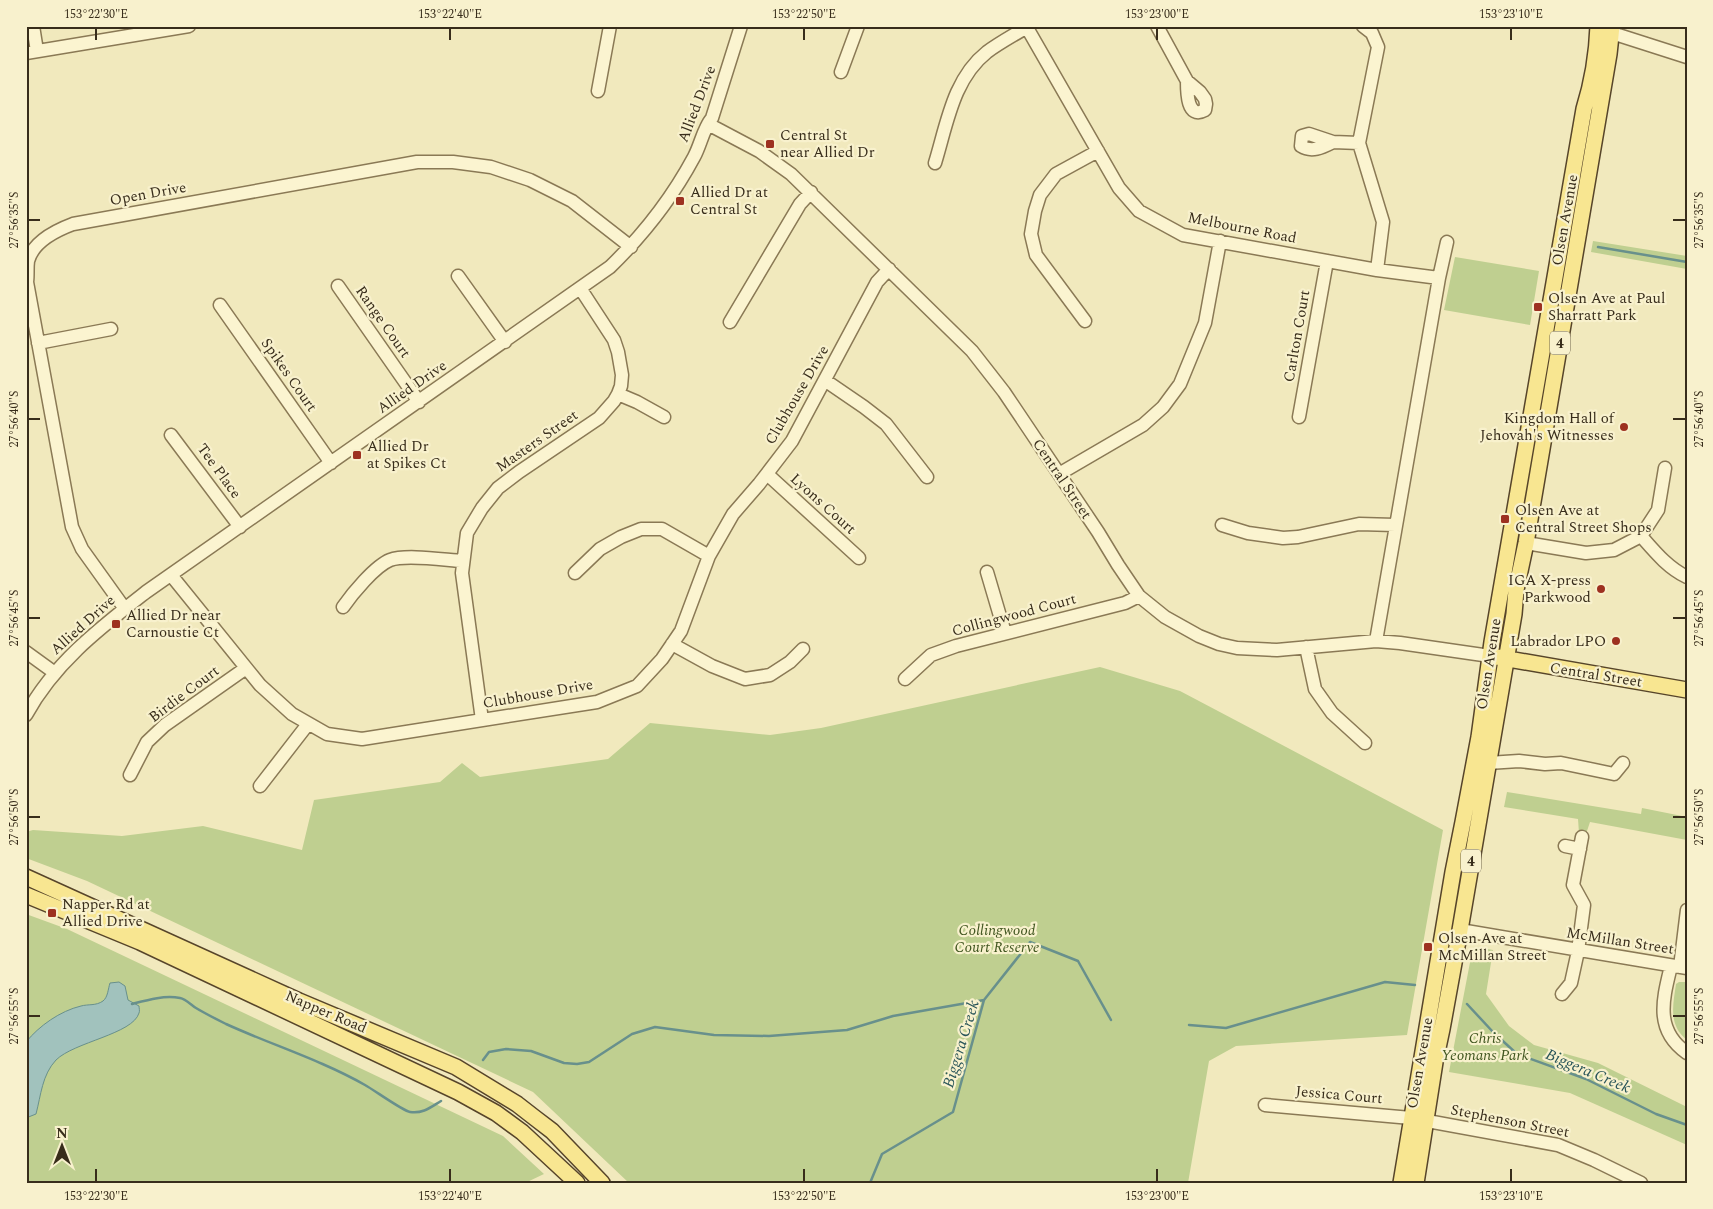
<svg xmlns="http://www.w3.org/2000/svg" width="1713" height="1209" viewBox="0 0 1713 1209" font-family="Spectral,serif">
	<rect width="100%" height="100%" fill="#f1e9bd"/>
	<!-- green -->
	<path fill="#bfcf90" d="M 1593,241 L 1687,256 L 1687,269 L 1591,252 Z
		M 1455,257 L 1539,271 L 1530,325 L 1444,310 Z
		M 1100,667 L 1180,691 L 1443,830 L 1407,1035 L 1236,1046 L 1209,1061 L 1188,1183 L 629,1183 L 533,1092 L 87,881 L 26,858 L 26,832 L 33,830 L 122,836 L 203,826 L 302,850 L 314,800 L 440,782 L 462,763 L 480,777 L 608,759 L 650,723 L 770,735 L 821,728 Z
		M 1507,792 L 1641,814 L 1642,808 L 1687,817 L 1687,840 L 1590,822 L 1586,834 L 1579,833 L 1578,819 L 1504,807 Z
		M 26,914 L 67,929 L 503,1136 L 544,1174 L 525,1183 L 26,1183 Z
		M 1477,947 L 1493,950 L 1486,994 L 1509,1026 L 1534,1045 L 1598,1063 L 1687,1107 L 1687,1145 L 1570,1093 L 1449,1072 L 1472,952 Z
		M 1679,982 L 1687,982 L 1687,1040 C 1668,1025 1673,1005 1676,984 Z"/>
	<!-- water -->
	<path fill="#a1c2bd" stroke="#68908c" d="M 119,982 L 125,986 L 128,1000 L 139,1006 C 139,1008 140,1011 139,1013 C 133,1034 74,1042 56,1060 C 42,1075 41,1095 36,1114 L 26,1118 L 26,1042 C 39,1026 60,1011 81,1006 C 88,1004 96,1006 103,1001 C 108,997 108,989 110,983 Z"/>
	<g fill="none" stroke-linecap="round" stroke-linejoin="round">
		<!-- stream -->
		<path stroke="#68908c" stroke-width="2.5" d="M 1598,247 L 1687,262
			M 132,1004 C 147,1000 164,995 180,998 C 186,999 191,1005 196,1008 C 206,1014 216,1019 226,1024 C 272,1045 321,1060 365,1085 C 374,1090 403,1111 410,1112 C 423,1114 431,1107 441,1101
			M 1467,1004 L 1493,1032 L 1517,1054 L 1586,1079 L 1656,1114 L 1687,1125
			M 1189,1025 L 1226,1028 L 1385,982 L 1415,985
			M 483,1060 L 489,1052 L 506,1049 L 531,1051 L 564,1063 L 577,1064 L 589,1062 L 632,1034 L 655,1027 L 714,1035 L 769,1036 L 847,1030 L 893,1016 L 984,1000
			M 870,1183 L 882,1154 L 953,1112 L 984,1000 L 1030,942 L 1078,961 L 1111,1020"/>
		<defs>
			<path id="minor" d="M 33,26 L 37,51
				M 1026,26 L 1119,188 L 1139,211 L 1183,235 L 1377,270 L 1439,278
				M 1157,26 L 1187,81 L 1200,92 L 1205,99 L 1206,104 L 1205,110 C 1187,120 1187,92 1187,81
				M 1363,26 L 1372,33 L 1378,47 L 1359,143 L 1383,222 L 1377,270
				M 1603,32 L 1612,33 L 1687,57
				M 26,53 L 189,26
				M 841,72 L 858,26
				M 598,91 L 610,26
				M 708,124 L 759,151 L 791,174 L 972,351 L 1004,392 L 1098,532 L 1118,565 L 1139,596 L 1165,617 L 1199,636 L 1219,644 L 1237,648 L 1277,650 L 1376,641 L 1400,643 L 1490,656
				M 1333,142 C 1323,147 1312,153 1301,146 L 1302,136 L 1309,134 L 1333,142 L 1359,143
				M 935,163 C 947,124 953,79 987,52 C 999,43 1014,35 1027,27
				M 458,276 L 505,342
				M 338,286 L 419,402
				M 220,305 L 331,463
				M 1085,321 L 1036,255 L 1031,234 L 1035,211 L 1040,195 L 1056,174 L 1098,151
				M 730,322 L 800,204 L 811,192
				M 38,343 L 111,329
				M 826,381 L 864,407 L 886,424 L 927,477
				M 618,394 L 637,402 L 664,417
				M 1299,417 L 1327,261
				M 171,435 L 240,527
				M 767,474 L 859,558
				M 1059,474 L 1143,425 L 1163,407 L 1180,384 L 1205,323 L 1220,241
				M 1222,525 L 1248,533 L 1283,538 L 1298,537 L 1359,524 L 1395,525
				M 1641,536 C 1655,552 1668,568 1687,577
				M 1526,543 L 1586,553 L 1614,550 L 1641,536 L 1658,510 L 1665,468
				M 987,572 L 1005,633
				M 575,573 L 600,549 L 621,537 L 641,529 L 662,529 L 709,556
				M 171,575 L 260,685 L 292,714 L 327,734 L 362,739 L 597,702 L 637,686 L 662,659 L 681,631 L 709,556 L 733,514 L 759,484 L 792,441 L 877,282 L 889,269
				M 343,607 C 352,594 375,566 390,560 C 406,554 445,560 463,561
				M 125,609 L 82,549 L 72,527 L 27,282 C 28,275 27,268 28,261 C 33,242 57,230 73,224 L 417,162 L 453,162 L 491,167 L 530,180 L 572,201 L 631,247
				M 1376,641 L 1439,278 L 1447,242
				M 672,644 L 712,666 L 745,679 L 770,675 L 790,662 L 803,649
				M 1306,647 L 1315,689 L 1332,713 L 1365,743
				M 26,652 L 55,673
				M 905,679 L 931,655 L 956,646 L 1125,603 L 1139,596
				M 26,715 C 54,663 100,628 146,592 L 610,267 C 643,235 672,198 694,157 C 701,144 703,129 712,118 L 741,26
				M 482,720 L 462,573 L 467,533 L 482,508 L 498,488 L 519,472 L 599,418 L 614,401 L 618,394 L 621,386 L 622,375 L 618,352 L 614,340 L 580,288
				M 1488,763 L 1519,761 L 1545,764 L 1561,763 L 1614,774 L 1623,763
				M 130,775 L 147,742 L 165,725 L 246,668
				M 260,786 L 308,724
				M 1565,846 L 1580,849
				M 1460,930 L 1687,968
				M 1671,966 C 1663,999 1654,1030 1687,1053
				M 1680,967 L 1687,910
				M 1562,994 L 1571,983 L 1578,951 L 1584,905 L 1573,885 L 1582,837
				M 1265,1105 L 1411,1118 L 1558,1145 L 1594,1160 L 1641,1183"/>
			<path id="major" d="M 1497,657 L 1687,690
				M 26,877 L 299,1001 L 456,1067 L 517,1104 L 535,1118 L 552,1131 L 602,1183
				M 26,895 L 140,942 L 458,1092 L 496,1113 L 522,1132 L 577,1183
				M 1401,1183 L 1453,872 L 1463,822 L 1479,737 L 1492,642 L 1584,109 C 1592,83 1597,54 1598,26
				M 1416,1183 L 1435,1062 L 1442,1029 L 1460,930 L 1514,614 L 1516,590 L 1526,543 L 1609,54 L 1612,26"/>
		</defs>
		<!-- minor casing -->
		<use href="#minor" stroke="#8a7955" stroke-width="15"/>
		<!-- major casing -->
		<use href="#major" stroke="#57452a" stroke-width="18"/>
		<!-- minor -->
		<use href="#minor" stroke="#fbf4d0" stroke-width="12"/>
		<!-- major -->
		<use href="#major" stroke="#f8e691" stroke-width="15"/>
	</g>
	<!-- ticks -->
	<path fill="none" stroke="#382d1b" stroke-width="2" d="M 96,28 L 96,40M 450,28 L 450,40M 804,28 L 804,40M 1157,28 L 1157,40M 1511,28 L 1511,40M 28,220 L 40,220M 1673,220 L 1686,220M 28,419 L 40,419M 1673,419 L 1686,419M 28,618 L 40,618M 1673,618 L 1686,618M 28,817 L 40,817M 1673,817 L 1686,817M 28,1016 L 40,1016M 1673,1016 L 1686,1016M 96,1169 L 96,1182M 450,1169 L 450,1182M 804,1169 L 804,1182M 1157,1169 L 1157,1182M 1511,1169 L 1511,1182"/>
	<!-- markers -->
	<g fill="#9d3120" stroke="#f8f1cd" stroke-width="2">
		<rect x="765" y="139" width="10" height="10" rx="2.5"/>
		<rect x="675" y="196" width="10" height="10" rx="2.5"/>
		<rect x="1533" y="302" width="10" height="10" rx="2.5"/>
		<circle cx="1624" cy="427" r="5"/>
		<rect x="352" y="450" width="10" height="10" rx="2.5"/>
		<rect x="1500" y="514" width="10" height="10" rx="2.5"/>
		<circle cx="1601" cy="589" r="5"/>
		<rect x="111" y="619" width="10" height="10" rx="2.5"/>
		<circle cx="1616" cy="641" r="5"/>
		<rect x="47" y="908" width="10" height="10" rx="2.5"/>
		<rect x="1423" y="942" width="10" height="10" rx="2.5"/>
	</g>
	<g text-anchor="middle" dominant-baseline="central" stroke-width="4.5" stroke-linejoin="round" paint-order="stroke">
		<!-- shield labels -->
		<g fill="#f8f1cd" stroke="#726850" stroke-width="1">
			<rect x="1550" y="331.5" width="20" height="23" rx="4"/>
			<rect x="1461" y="849.5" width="20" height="23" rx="4"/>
		</g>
		<g font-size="14" font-weight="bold" fill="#382d1b">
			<text x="1560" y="343">4</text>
			<text x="1471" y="861">4</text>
		</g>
		<!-- street labels -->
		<g font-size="15" fill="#382d1b" stroke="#f8f1cd">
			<text transform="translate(697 104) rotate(-69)">Allied Drive</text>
			<text transform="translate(148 194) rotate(-10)">Open Drive</text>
			<text transform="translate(1565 220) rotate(-80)">Olsen Avenue</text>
			<text transform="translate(1242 228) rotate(11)">Melbourne Road</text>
			<text transform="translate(383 322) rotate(55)">Range Court</text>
			<text transform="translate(1297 336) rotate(-80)">Carlton Court</text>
			<text transform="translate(289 375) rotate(55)">Spikes Court</text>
			<text transform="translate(412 387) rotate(-35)">Allied Drive</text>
			<text transform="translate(797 395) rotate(-60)">Clubhouse Drive</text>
			<text transform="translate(537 441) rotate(-35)">Masters Street</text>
			<text transform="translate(219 471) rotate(54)">Tee Place</text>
			<text transform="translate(1062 479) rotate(56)">Central Street</text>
			<text transform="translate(823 504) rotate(42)">Lyons Court</text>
			<text transform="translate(1014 615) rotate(-15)">Collingwood Court</text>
			<text transform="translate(83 625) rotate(-42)">Allied Drive</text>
			<text transform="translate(1489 664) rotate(-81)">Olsen Avenue</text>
			<text transform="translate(1596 675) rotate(9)">Central Street</text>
			<text transform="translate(184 694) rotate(-37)">Birdie Court</text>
			<text transform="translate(538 694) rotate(-10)">Clubhouse Drive</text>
			<text transform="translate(1620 941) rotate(9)">McMillan Street</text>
			<text transform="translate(326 1012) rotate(23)">Napper Road</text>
			<text transform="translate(1420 1063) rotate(-80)">Olsen Avenue</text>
			<text transform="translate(1339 1095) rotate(5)">Jessica Court</text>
			<text transform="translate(1510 1121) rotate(11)">Stephenson Street</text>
		</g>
		<!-- poi labels -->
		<g font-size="15" fill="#382d1b" stroke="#f8f1cd" text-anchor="start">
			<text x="780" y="135">Central St<tspan x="780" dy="17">near Allied Dr</tspan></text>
			<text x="690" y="192">Allied Dr at<tspan x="690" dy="17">Central St</tspan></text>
			<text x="1548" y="298">Olsen Ave at Paul<tspan x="1548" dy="17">Sharratt Park</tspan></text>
			<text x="1614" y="418" text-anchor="end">Kingdom Hall of<tspan x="1614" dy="17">Jehovah's Witnesses</tspan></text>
			<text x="367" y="446">Allied Dr<tspan x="367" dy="17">at Spikes Ct</tspan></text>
			<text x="1515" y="510">Olsen Ave at<tspan x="1515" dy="17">Central Street Shops</tspan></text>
			<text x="1591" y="580" text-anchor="end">IGA X-press<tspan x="1591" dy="17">Parkwood</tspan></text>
			<text x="126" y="615">Allied Dr near<tspan x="126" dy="17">Carnoustie Ct</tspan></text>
			<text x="1606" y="641" text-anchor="end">Labrador LPO</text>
			<text x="62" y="904">Napper Rd at<tspan x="62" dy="17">Allied Drive</tspan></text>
			<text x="1438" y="938">Olsen Ave at<tspan x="1438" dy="17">McMillan Street</tspan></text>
		</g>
		<!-- park labels -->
		<g font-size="15" font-style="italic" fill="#415620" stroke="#f8f1cd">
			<text x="997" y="930">Collingwood<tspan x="997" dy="17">Court Reserve</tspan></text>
			<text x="1485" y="1038">Chris<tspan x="1485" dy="17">Yeomans Park</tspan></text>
		</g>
		<!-- water labels -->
		<g font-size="16" font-style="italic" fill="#295559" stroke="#f8f1cd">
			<text transform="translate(961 1044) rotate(-73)">Biggera Creek</text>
			<text transform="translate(1588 1071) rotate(23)">Biggera Creek</text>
		</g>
	</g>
	<!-- border -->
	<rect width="1713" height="1209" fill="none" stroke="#f8f1cd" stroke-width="55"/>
	<!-- north arrow -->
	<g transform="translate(62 1146)" stroke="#f8f1cd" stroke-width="4" paint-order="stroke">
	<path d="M0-4L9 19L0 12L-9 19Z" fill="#382d1b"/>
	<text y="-8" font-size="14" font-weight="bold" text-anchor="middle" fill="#382d1b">N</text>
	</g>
	<rect x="28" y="28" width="1658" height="1154" fill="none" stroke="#382d1b" stroke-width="2"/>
	<g font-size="12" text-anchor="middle" fill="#382d1b">
		<text x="96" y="18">153°22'30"E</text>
		<text x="450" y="18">153°22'40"E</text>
		<text x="804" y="18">153°22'50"E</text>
		<text x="1157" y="18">153°23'00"E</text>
		<text x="1511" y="18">153°23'10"E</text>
		<text transform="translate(14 220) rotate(-90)" y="4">27°56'35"S</text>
		<text transform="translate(1699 220) rotate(-90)" y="4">27°56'35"S</text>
		<text transform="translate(14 419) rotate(-90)" y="4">27°56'40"S</text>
		<text transform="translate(1699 419) rotate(-90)" y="4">27°56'40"S</text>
		<text transform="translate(14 618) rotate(-90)" y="4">27°56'45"S</text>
		<text transform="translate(1699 618) rotate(-90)" y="4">27°56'45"S</text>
		<text transform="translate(14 817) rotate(-90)" y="4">27°56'50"S</text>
		<text transform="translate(1699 817) rotate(-90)" y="4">27°56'50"S</text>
		<text transform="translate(14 1016) rotate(-90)" y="4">27°56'55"S</text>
		<text transform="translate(1699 1016) rotate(-90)" y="4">27°56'55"S</text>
		<text x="96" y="1200">153°22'30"E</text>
		<text x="450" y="1200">153°22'40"E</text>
		<text x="804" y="1200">153°22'50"E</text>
		<text x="1157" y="1200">153°23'00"E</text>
		<text x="1511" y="1200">153°23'10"E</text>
	</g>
</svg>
